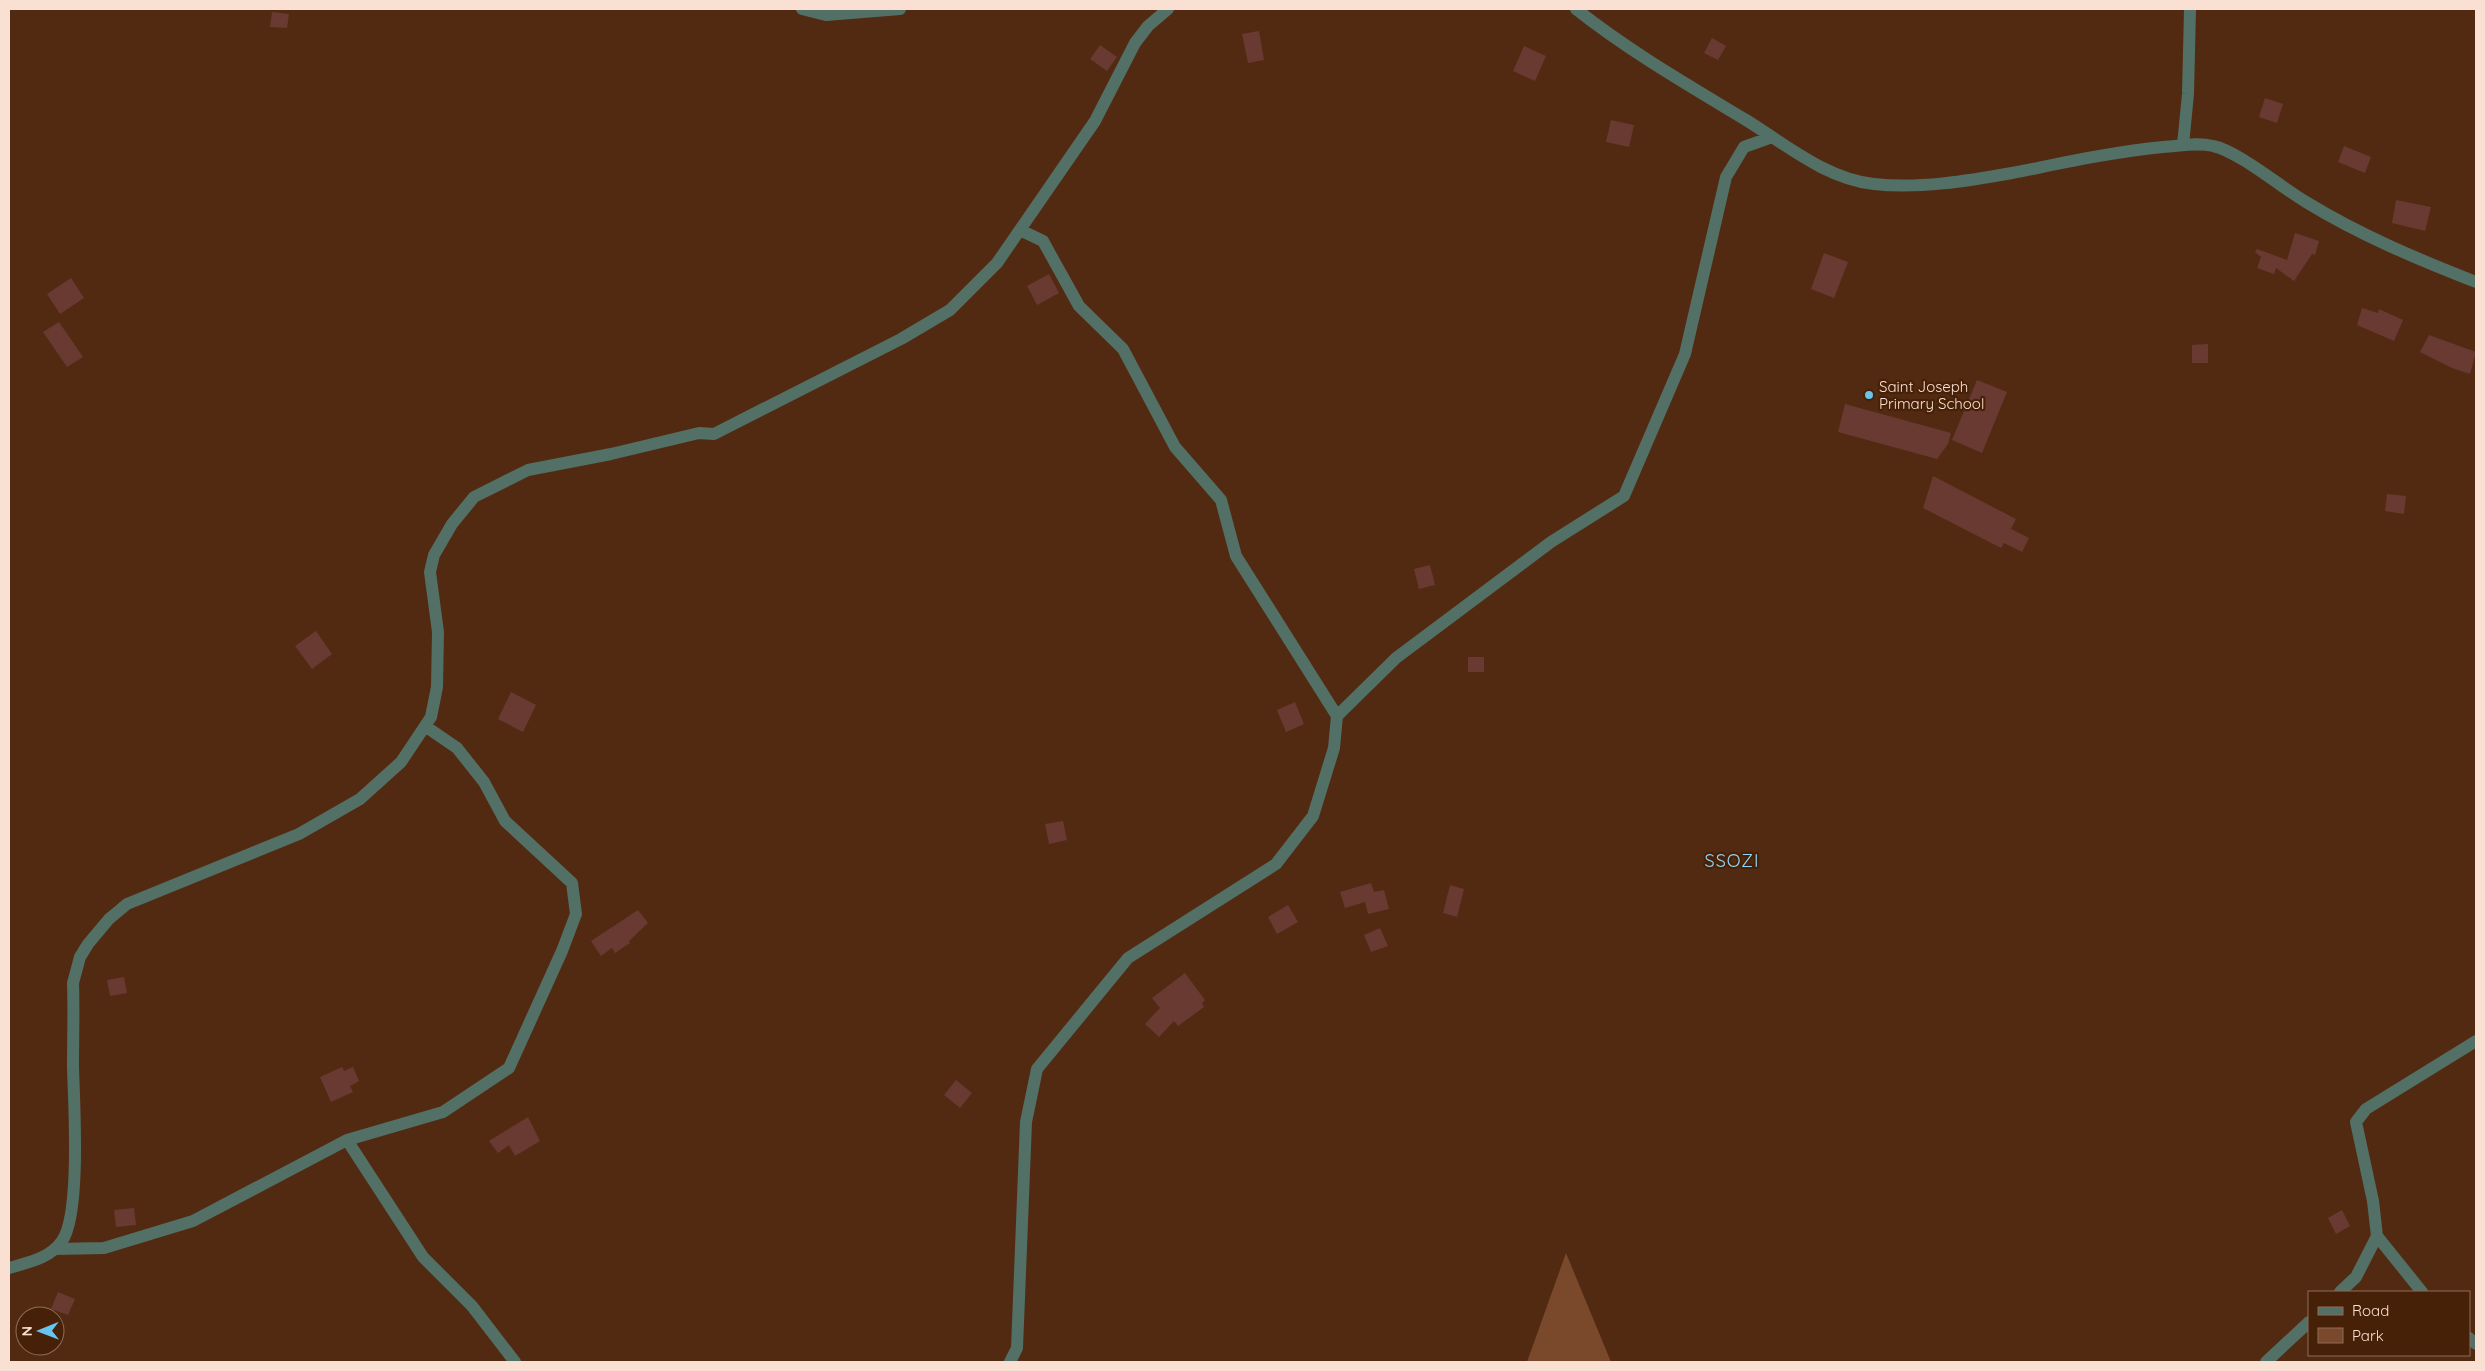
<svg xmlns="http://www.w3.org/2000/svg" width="2485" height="1371" viewBox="0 0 2485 1371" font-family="Quicksand,sans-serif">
	<rect width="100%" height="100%" fill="#522a12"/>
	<!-- green -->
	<path fill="#7a492c" d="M 1566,1253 L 1611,1362 L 1527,1362 Z"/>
	<!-- building -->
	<path fill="#693a32" d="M 272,12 L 289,14 L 287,28 L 270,27 Z
		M 1259,31 L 1264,60 L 1248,63 L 1242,34 Z
		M 1712,38 L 1726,46 L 1718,60 L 1704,53 Z
		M 1100,45 L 1117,57 L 1107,71 L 1090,59 Z
		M 1524,46 L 1546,56 L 1535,81 L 1513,71 Z
		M 2265,98 L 2283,104 L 2277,123 L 2259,117 Z
		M 1611,120 L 1634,125 L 1629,147 L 1606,142 Z
		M 2344,146 L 2371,157 L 2365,173 L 2338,162 Z
		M 2396,200 L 2431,207 L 2425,231 L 2392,223 Z
		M 2295,233 L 2319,241 L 2315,255 L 2312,254 L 2294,281 L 2276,268 L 2274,274 L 2257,268 L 2261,257 L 2255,252 L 2257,249 L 2287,260 Z
		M 1824,253 L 1848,262 L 1834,298 L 1811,289 Z
		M 1049,274 L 1059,293 L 1037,305 L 1027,286 Z
		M 71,278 L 84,298 L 60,314 L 47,294 Z
		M 2362,308 L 2378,313 L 2379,309 L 2403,320 L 2394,341 L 2357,325 Z
		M 59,322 L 83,357 L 67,367 L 43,332 Z
		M 2429,335 L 2476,352 L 2470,374 L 2452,368 L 2420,352 Z
		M 2208,344 L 2208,363 L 2192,363 L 2192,345 Z
		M 1977,380 L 2007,392 L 1982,453 L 1952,440 Z
		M 1845,404 L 1951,433 L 1948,444 L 1937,459 L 1838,432 Z
		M 1933,476 L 2016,519 L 2011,529 L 2029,538 L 2022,552 L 2004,543 L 2001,548 L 1923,508 Z
		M 2387,494 L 2406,496 L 2404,514 L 2385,511 Z
		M 1430,565 L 1435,585 L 1419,589 L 1414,569 Z
		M 316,631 L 332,654 L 312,669 L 295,646 Z
		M 1468,657 L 1484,657 L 1484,672 L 1468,672 Z
		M 511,692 L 536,705 L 523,732 L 498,719 Z
		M 1295,702 L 1304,724 L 1286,732 L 1277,710 Z
		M 1063,821 L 1067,840 L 1049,844 L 1045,824 Z
		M 1371,883 L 1374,892 L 1384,890 L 1389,909 L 1368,914 L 1365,902 L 1345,908 L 1340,892 Z
		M 1450,885 L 1464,889 L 1457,917 L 1443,913 Z
		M 1288,905 L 1298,922 L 1277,934 L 1268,917 Z
		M 638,910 L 648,923 L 629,941 L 630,943 L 615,953 L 612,948 L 601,956 L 591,941 Z
		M 1380,928 L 1388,946 L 1371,952 L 1364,935 Z
		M 1185,973 L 1205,1000 L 1202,1003 L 1204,1007 L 1178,1026 L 1174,1021 L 1159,1037 L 1145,1024 L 1160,1008 L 1152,998 Z
		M 124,977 L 127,993 L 110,996 L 107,980 Z
		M 342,1067 L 344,1071 L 353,1067 L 359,1081 L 350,1086 L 353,1092 L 331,1102 L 320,1077 Z
		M 956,1080 L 972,1093 L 960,1108 L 944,1095 Z
		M 528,1117 L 540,1141 L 515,1156 L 509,1145 L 498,1153 L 489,1141 Z
		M 134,1208 L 136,1225 L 116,1227 L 114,1210 Z
		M 2342,1210 L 2350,1226 L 2336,1234 L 2328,1218 Z
		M 58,1292 L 75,1299 L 68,1315 L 51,1309 Z"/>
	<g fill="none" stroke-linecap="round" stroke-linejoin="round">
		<!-- minor -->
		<path stroke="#527065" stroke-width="12" d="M 802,9 L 826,15 L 900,9
			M 1576,9 C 1629,51 1688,85 1746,120 C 1785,144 1826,179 1874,184 C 1918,189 1968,181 2012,173 C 2063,163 2112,152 2163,147 C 2180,146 2197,142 2213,146 C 2238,151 2282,188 2306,202 C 2360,235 2417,259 2476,282
			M 2183,145 L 2188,94 L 2190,9
			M 1020,230 L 1043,241 L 1079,306 L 1123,349 L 1175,447 L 1221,500 L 1236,556 L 1337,716
			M 347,1140 L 423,1257 L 472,1306 L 515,1362
			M 2377,1236 L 2422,1292
			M 55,1249 L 104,1248 L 193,1221 L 347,1140 L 443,1112 L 509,1068 L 562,951 L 576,914 L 572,883 L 505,821 L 484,782 L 457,748 L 425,726
			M 9,1268 C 29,1262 49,1259 62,1241 C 81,1214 74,1103 73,1067 C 73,1039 74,1011 73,983 L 80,957 L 88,944 L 109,919 L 127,904 L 299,834 L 360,799 L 401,762 L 431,717 L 437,687 L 438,632 L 430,572 L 434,555 L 452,524 L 474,497 L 528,470 L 611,454 L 699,433 L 714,434 L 901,339 L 950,310 L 997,263 L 1095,121 L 1135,43 L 1148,26 L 1168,9
			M 2340,1292 L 2356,1277 L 2377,1236 L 2373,1201 L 2356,1122 L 2366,1109 L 2476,1041
			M 2469,1338 L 2476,1344
			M 1010,1362 L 1017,1348 L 1026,1122 L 1037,1069 L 1128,958 L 1276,864 L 1313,816 L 1334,748 L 1337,716 L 1396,658 L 1551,542 L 1624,496 L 1685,354 L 1726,177 L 1744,147 L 1772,137
			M 2266,1362 L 2309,1322"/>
	</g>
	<!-- markers -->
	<circle fill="#67c4ef" stroke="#462007" stroke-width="2" cx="1869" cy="395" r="5"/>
	<g text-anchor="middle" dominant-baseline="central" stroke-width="4.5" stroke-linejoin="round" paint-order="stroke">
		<!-- poi labels -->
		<g font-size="15" fill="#fae0d2" stroke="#462007" text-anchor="start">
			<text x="1879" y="386">Saint Joseph<tspan x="1879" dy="17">Primary School</tspan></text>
		</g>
		<!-- quarter labels -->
		<g font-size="18" letter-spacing="1" fill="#95d6f6" stroke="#462007">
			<text x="1732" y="860">SSOZI</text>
		</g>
	</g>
	<!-- border -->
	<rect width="2485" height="1371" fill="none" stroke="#fae0d2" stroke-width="20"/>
	<!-- legend -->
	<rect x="2308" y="1291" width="162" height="65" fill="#462007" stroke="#8e6d58"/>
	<rect x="2318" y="1307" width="25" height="8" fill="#527065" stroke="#8e6d58"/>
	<text x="2352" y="1316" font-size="15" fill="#fae0d2">Road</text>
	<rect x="2318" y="1328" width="25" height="15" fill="#7a492c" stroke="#8e6d58"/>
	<text x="2352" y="1341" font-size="15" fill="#fae0d2">Park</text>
	<!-- north arrow -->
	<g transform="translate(40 1331) rotate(269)"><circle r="24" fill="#462007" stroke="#8e6d58"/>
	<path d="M0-4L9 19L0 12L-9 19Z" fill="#67c4ef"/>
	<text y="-8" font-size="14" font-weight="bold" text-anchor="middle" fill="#fae0d2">N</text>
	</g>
</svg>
